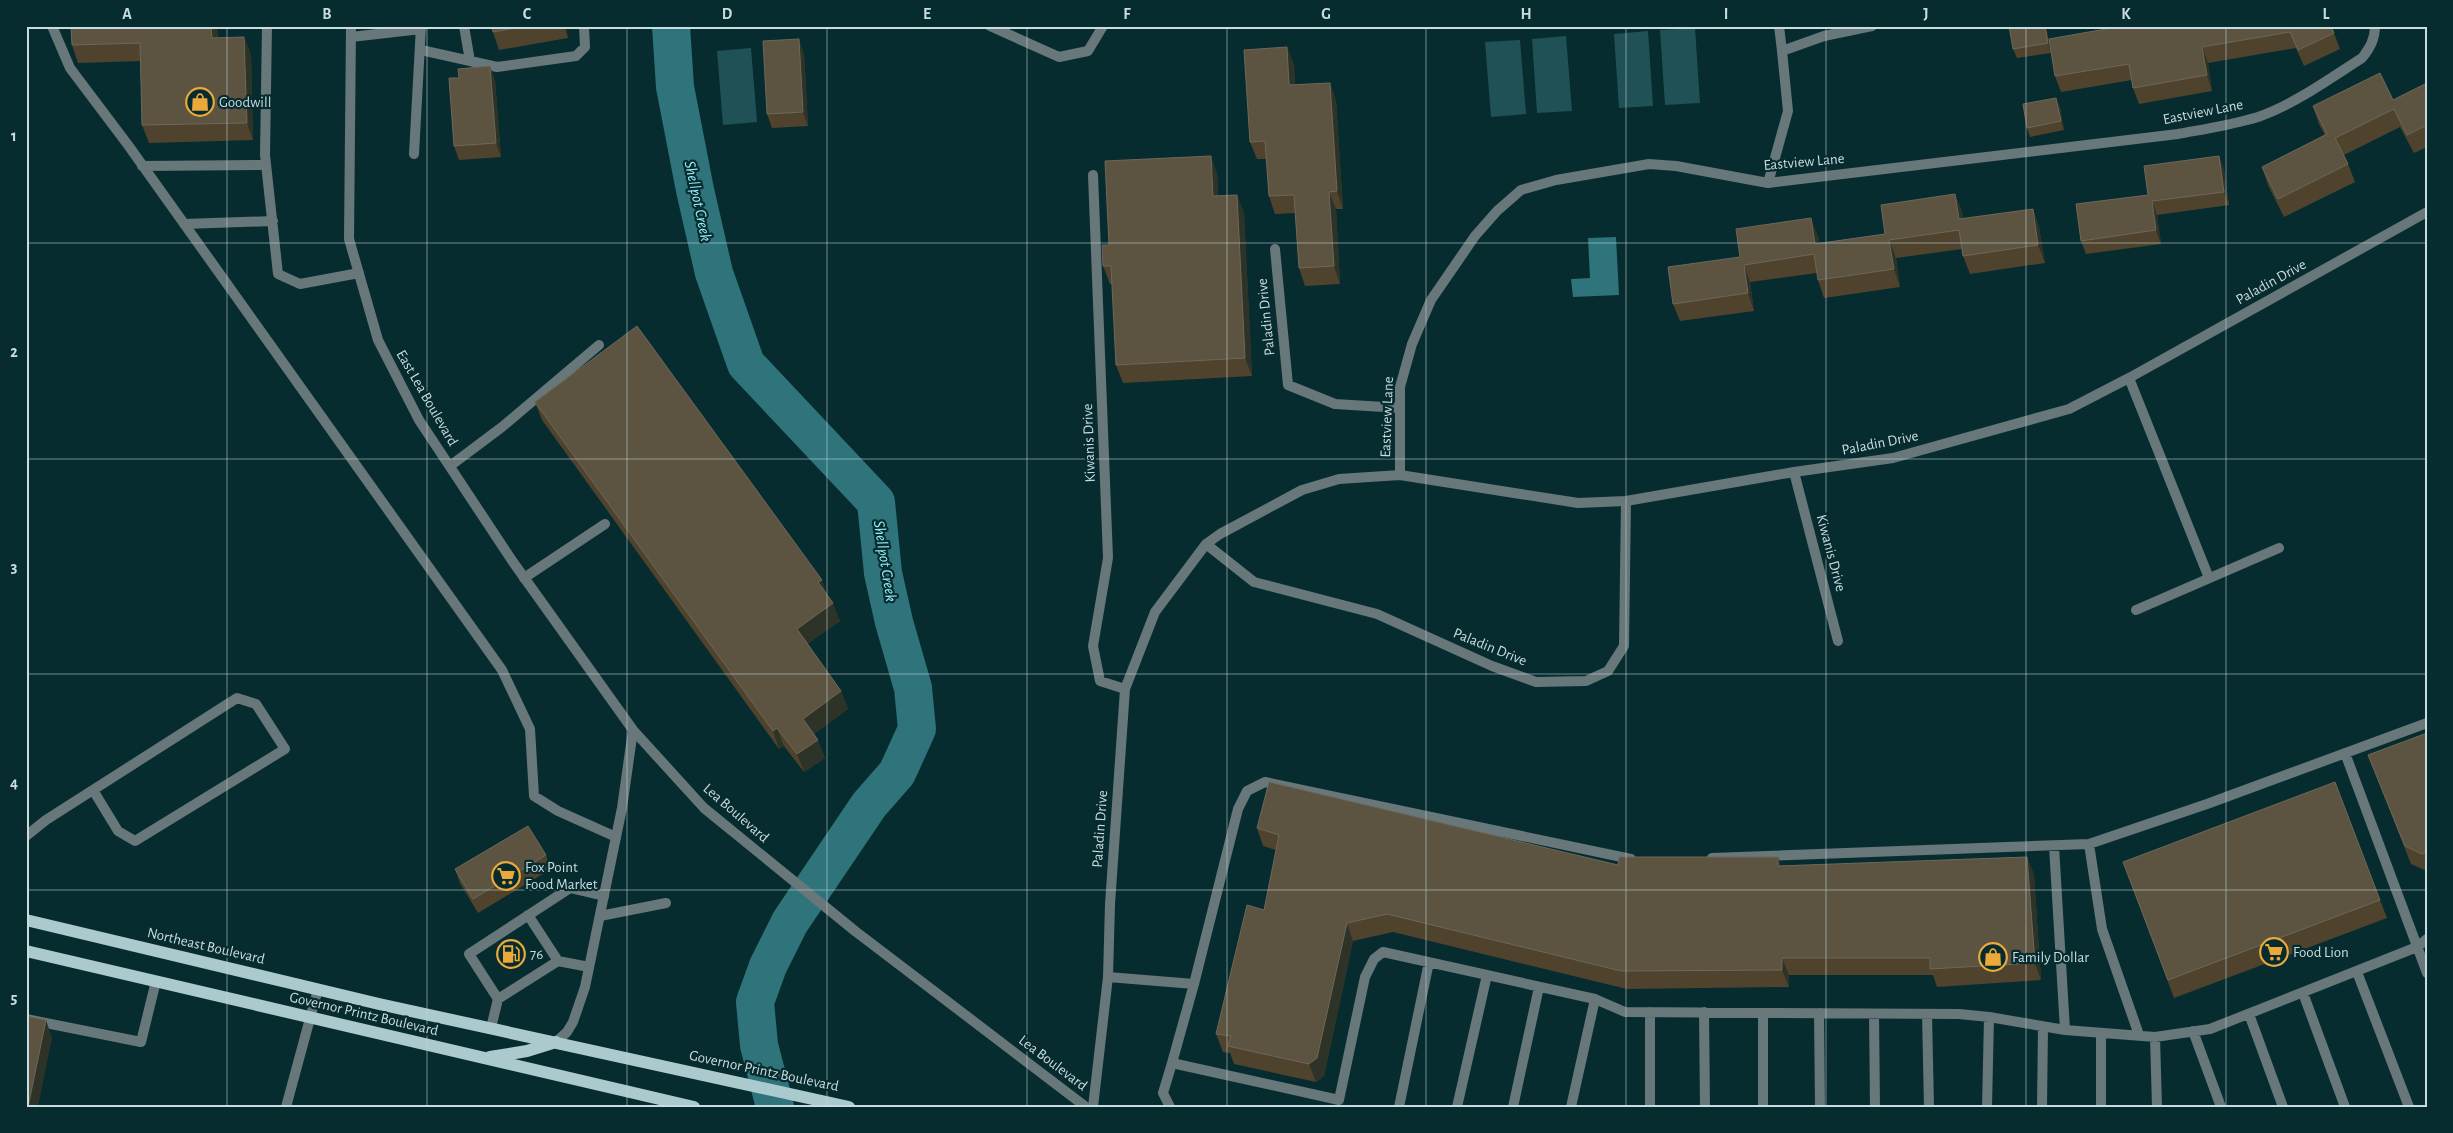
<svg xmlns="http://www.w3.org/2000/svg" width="2453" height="1133" viewBox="0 0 2453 1133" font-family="'Alegreya Sans',sans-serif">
	<rect width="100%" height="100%" fill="#072c30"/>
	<!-- green -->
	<path fill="#205156" d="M 1695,28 L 1700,103 L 1665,105 L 1660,30 Z
		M 1648,31 L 1653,106 L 1619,108 L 1614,34 Z
		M 1566,36 L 1572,111 L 1537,113 L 1532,39 Z
		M 1520,40 L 1526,114 L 1491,117 L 1485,42 Z
		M 751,48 L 757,122 L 723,125 L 717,51 Z"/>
	<!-- water -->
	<path fill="#2f737b" d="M 1616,237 L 1619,295 L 1573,297 L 1571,279 L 1590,278 L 1588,238 Z"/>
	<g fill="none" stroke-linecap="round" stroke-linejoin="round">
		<!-- river -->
		<path stroke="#2f737b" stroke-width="38" d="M 671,26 L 675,87 L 695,190 L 714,273 L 746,364 L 876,502 L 883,573 L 894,622 L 913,688 L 917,729 L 897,773 L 869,805 L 790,922 L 768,966 L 755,1002 L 759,1045 L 775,1107"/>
		<!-- service -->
		<path stroke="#687779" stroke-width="10" d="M 52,26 L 70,68 L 128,145 L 502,670 L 530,729 L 534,796 L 558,811 L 616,837
			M 267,26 L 265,155 L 278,274 L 300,284 L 359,273
			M 464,26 L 470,61
			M 990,26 L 1059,57 L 1088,51 L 1103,26
			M 1779,26 L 1782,51
			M 351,37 L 421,29
			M 421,50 L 497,67 L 576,56 L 585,47 L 584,26
			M 414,154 L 421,26
			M 142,166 L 266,165
			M 1093,175 L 1108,558 L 1093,646 L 1100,681 L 1125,689
			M 184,224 L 273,221
			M 1275,249 L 1288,385 L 1335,404 L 1400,408
			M 450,466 L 502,427 L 599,345
			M 524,578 L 605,524
			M 2345,753 L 2427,973
			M 26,836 L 46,820 L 237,698 L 256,704 L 285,749 L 135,841 L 118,831 L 93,790
			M 2089,844 L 2102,929 L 2139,1035
			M 2054,846 L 2065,1030
			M 1712,858 L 2089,844 L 2207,804 L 2427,723
			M 600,916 L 666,903
			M 558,961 L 589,967
			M 2357,972 L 2409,1107
			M 1108,977 L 1194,984 L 1172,1063 L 1339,1100 L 1365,977 L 1374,959 L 1383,952 L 1595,999 L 1625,1012 L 1959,1014 L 1989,1017 L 2065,1030 L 2155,1037 L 2210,1029 L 2417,947 L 2427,939
			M 1194,984 L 1238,809 L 1247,791 L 1265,782 L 1631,859
			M 2303,993 L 2345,1107
			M 498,999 L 558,961 L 528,915
			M 1704,1012 L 1705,1107
			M 1763,1013 L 1763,1107
			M 1819,1013 L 1820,1107
			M 1874,1014 L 1875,1107
			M 1927,1014 L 1929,1107
			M 2249,1014 L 2283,1107
			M 26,1019 L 141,1042 L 156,981
			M 491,1028 L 498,999 L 469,954 L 570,888 L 604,896
			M 2193,1031 L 2221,1107
			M 2101,1033 L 2101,1107
			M 2155,1037 L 2157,1107
			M 1170,1107 L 1163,1093 L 1172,1063
			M 1399,1107 L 1429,962
			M 1457,1107 L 1487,975
			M 1513,1107 L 1539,987
			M 1571,1107 L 1595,999
			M 1650,1107 L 1650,1012
			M 1987,1107 L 1989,1017
			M 2042,1107 L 2043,1027"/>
		<!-- minor -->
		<path stroke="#687779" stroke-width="10" d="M 1768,183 L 1788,111 L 1782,51 L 1824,36 L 1872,26
			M 2129,378 L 2209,578
			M 1794,472 L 1838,641
			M 1400,475 L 1400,387 L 1412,344 L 1431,300 L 1475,236 L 1497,211 L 1521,190 L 1556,180 L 1649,164 L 1676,166 L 1768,183 L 2178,134 C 2205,129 2232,125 2258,117 C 2295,104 2329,79 2362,58 C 2370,48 2375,39 2375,26
			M 1206,544 L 1254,582 L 1377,614 L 1492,666 L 1536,682 L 1586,681 L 1608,671 L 1624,646 L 1626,501
			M 2136,610 L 2279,548
			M 286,1107 L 318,989
			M 1093,1107 L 1108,977 L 1110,904 L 1125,689 L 1155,612 L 1206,544 L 1220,534 L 1302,490 L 1339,479 L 1400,475 L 1578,503 L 1626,501 L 1794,472 L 1893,458 L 2069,409 L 2129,378 L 2427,212"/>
		<!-- tertiary -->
		<path stroke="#687779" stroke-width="10" d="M 351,26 L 349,239 L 378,340 L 419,420 L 513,562 L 633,730 L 704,808 L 855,931 L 1086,1107
			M 556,1042 L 567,1032 L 573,1022 L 585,987 L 622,808 L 633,730"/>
		<!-- primary -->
		<path stroke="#aacace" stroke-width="12" d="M 26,920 L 379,1004 L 849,1107
			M 26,951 L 694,1107
			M 490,1057 L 527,1051 L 556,1042"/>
	</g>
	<!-- wall -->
	<path fill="#4f432e" d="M 71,26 L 217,26 L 218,38 L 244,37 L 251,55 L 253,140 L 149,143 L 142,125 L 141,61 L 78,63 L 72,45 Z
		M 492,26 L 566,26 L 568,38 L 499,50 L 493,32 Z
		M 2046,26 L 2051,53 L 2017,58 L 2013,49 Z
		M 2123,26 L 2334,33 L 2340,49 L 2304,66 L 2296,48 L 2208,63 L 2212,91 L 2139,104 L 2133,88 L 2132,80 L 2061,92 L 2055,76 Z
		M 1287,47 L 1294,65 L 1295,85 L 1330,83 L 1336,101 L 1343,209 L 1336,209 L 1340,284 L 1305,286 L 1299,268 L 1295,213 L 1275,214 L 1269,196 L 1266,159 L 1257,159 L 1250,142 Z
		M 804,53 L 808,126 L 772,128 L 767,114 Z
		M 495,80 L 501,157 L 459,160 L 454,146 Z
		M 2427,83 L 2427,147 L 2414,153 L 2400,127 L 2344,155 L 2348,164 L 2355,182 L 2284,217 L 2268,185 L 2262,167 L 2325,135 L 2319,124 L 2313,106 L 2393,100 Z
		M 2060,107 L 2064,130 L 2030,137 L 2027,128 Z
		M 2219,156 L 2224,170 L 2229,205 L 2157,215 L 2161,244 L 2086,254 L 2081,241 L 2148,195 Z
		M 1217,173 L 1218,196 L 1237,195 L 1244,213 L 1252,376 L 1123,383 L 1116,365 L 1112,284 L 1110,284 L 1103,266 L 1109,245 Z
		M 1955,194 L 1962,212 L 1963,219 L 2033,209 L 2039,227 L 2045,263 L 1970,274 L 1963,256 L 1962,249 L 1896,258 L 1900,287 L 1824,298 L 1818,280 L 1817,273 L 1750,282 L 1754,311 L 1680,321 L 1673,304 L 1740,257 L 1818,236 L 1819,243 L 1885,234 Z
		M 535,402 L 826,594 L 840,621 L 807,644 L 841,691 L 848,709 L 814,734 L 825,758 L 804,772 L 784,746 L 779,749 L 542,420 Z
		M 2427,733 L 2427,871 L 2411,864 L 2368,755 Z
		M 1257,828 L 1618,865 L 1778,857 L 1781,866 L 2027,857 L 2034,875 L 2041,980 L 1937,987 L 1933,975 L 1789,975 L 1789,987 L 1627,989 L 1393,932 L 1353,941 L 1324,1076 L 1316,1082 L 1234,1064 L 1230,1053 L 1223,1052 L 1216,1034 L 1264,910 L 1276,850 L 1263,846 Z
		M 546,855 L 551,869 L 478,913 L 460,883 L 455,869 Z
		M 2123,862 L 2380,900 L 2387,918 L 2174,998 Z"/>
	<!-- shaded-wall -->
	<path fill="#2d3327" d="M 211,26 L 217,26 L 218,56 L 212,38 Z
		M 564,26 L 566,26 L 568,38 Z
		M 2045,26 L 2046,26 L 2051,53 L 2048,43 Z
		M 244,37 L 251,55 L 253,140 L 247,123 Z
		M 799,39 L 804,53 L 808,126 L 803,112 Z
		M 1287,47 L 1294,65 L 1296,103 L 1289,85 Z
		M 2202,47 L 2208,63 L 2212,91 L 2207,75 Z
		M 490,66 L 495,80 L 501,157 L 496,143 Z
		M 1330,83 L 1336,101 L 1343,209 L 1337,191 Z
		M 2056,98 L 2060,107 L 2064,130 L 2061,121 Z
		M 1211,156 L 1217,173 L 1219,214 L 1213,196 Z
		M 2219,156 L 2224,170 L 2229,205 L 2224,192 Z
		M 1329,192 L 1336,209 L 1340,284 L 1334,266 Z
		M 1955,194 L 1962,212 L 1966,237 L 1959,219 Z
		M 1237,195 L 1244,213 L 1252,376 L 1245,358 Z
		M 2152,201 L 2157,215 L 2161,244 L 2156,230 Z
		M 2033,209 L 2039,227 L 2045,263 L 2038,245 Z
		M 1811,218 L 1818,236 L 1821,261 L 1815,244 Z
		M 1889,240 L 1896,258 L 1900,287 L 1894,269 Z
		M 1744,265 L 1750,282 L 1754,311 L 1748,293 Z
		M 822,580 L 828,598 L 818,582 Z
		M 833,603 L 840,621 L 803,647 L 797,629 Z
		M 841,691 L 848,709 L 810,737 L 803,719 Z
		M 777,728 L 784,746 L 779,749 L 773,731 Z
		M 818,740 L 825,758 L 804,772 L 797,754 Z
		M 1778,857 L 1785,875 L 1778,866 Z
		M 2027,857 L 2034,875 L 2041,980 L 2035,963 Z
		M 1347,923 L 1353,941 L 1324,1076 L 1316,1082 L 1309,1064 Z
		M 1782,958 L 1789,975 L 1789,987 L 1782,970 Z
		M 46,1020 L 52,1038 L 38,1107 L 28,1107 Z"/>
	<!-- building -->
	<path fill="#5c5341" stroke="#6d685a" d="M 71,26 L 211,26 L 212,38 L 244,37 L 247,123 L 142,125 L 140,43 L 72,45 Z
		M 492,26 L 526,26 L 493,32 Z
		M 2009,26 L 2045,26 L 2048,43 L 2013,49 Z
		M 2123,26 L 2331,26 L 2334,33 L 2298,50 L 2290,32 L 2202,47 L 2207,75 L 2133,88 L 2129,64 L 2055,76 L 2049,39 Z
		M 799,39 L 803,112 L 767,114 L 763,41 Z
		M 1287,47 L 1289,85 L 1330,83 L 1337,191 L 1329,192 L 1334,266 L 1299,268 L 1294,195 L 1269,196 L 1265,141 L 1250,142 L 1244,50 Z
		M 490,66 L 496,143 L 454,146 L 449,78 L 459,78 L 458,69 Z
		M 2380,73 L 2393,100 L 2427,83 L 2427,125 L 2407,135 L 2394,109 L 2335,138 L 2348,164 L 2278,199 L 2262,167 L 2327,134 L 2313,106 Z
		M 2056,98 L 2061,121 L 2027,128 L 2023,104 Z
		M 1211,156 L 1213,196 L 1237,195 L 1245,358 L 1116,365 L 1111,266 L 1103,266 L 1102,245 L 1109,245 L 1105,161 Z
		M 2219,156 L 2224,192 L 2152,201 L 2156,230 L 2081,241 L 2076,204 L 2148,195 L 2144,166 Z
		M 1955,194 L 1959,219 L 2033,209 L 2038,245 L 1963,256 L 1959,230 L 1889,240 L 1894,269 L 1818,280 L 1814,254 L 1744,265 L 1748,293 L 1673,304 L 1668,267 L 1740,257 L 1736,229 L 1811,218 L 1815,244 L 1885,234 L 1881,205 Z
		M 637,326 L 822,580 L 818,582 L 833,603 L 797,629 L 841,691 L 803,719 L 818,740 L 797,754 L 777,728 L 773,731 L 535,402 Z
		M 2427,733 L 2427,852 L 2422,854 L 2405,846 L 2368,755 Z
		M 1269,782 L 1618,865 L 1619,857 L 1778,857 L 1778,866 L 2027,857 L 2035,963 L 1930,969 L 1930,958 L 1782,958 L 1782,970 L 1621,971 L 1387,914 L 1347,923 L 1317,1058 L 1309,1064 L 1228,1046 L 1231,1036 L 1216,1034 L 1247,905 L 1264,910 L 1279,835 L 1257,828 Z
		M 2335,782 L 2380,900 L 2168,980 L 2123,862 Z
		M 528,826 L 546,855 L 473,899 L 455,869 Z
		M 26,1016 L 46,1020 L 28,1107 L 26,1107 Z"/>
	<!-- grid -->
	<path fill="none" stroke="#c9dcdf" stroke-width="1" stroke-opacity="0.55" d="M 227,26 L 227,1107M 427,26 L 427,1107M 627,26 L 627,1107M 827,26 L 827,1107M 1027,26 L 1027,1107M 1227,26 L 1227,1107M 1426,26 L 1426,1107M 1626,26 L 1626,1107M 1826,26 L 1826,1107M 2026,26 L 2026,1107M 2226,26 L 2226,1107M 26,243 L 2427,243M 26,459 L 2427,459M 26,674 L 2427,674M 26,890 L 2427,890"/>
	<!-- icons -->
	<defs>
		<symbol id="shop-ring" viewBox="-11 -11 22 22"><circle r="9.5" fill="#072c30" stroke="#eba93a" stroke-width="1.5"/><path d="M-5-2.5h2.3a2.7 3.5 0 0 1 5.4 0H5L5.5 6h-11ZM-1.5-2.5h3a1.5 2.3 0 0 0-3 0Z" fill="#eba93a"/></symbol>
		<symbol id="supermarket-ring" viewBox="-11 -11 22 22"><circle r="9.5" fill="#072c30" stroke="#eba93a" stroke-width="1.5"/><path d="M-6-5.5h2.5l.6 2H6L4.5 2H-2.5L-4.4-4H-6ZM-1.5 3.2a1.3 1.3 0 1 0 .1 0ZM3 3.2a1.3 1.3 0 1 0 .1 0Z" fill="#eba93a"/></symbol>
		<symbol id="fuel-ring" viewBox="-11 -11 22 22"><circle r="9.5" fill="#072c30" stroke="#eba93a" stroke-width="1.5"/><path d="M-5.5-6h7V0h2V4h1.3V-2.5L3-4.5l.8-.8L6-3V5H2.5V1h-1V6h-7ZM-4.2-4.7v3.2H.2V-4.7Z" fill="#eba93a"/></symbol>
	</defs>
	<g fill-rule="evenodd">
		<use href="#shop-ring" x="184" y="86" width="32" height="32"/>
		<use href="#supermarket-ring" x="490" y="860" width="32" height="32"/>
		<use href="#supermarket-ring" x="2258" y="936" width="32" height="32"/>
		<use href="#fuel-ring" x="495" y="938" width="32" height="32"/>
		<use href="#shop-ring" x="1977" y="941" width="32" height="32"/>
	</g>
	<g text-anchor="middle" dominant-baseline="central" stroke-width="4.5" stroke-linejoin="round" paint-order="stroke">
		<!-- poi labels -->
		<g font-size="15" fill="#c9dcdf" stroke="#072c30" text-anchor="start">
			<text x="219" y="102">Goodwill</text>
			<text x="525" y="867">Fox Point<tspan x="525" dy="17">Food Market</tspan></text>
			<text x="2293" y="952">Food Lion</text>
			<text x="530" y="954">76</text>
			<text x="2012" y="957">Family Dollar</text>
		</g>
		<!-- street labels -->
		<g font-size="15" fill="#c9dcdf" stroke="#072c30">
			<text transform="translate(2203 112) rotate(-11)">Eastview Lane</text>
			<text transform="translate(1804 162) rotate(-5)">Eastview Lane</text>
			<text transform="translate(2271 282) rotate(-29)">Paladin Drive</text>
			<text transform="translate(1266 317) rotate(-96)">Paladin Drive</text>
			<text transform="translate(427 398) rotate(60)">East Lea Boulevard</text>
			<text transform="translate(1387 417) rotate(-88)">Eastview Lane</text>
			<text transform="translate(1089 443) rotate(-92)">Kiwanis Drive</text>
			<text transform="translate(1880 443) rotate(-11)">Paladin Drive</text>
			<text transform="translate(1831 553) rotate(75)">Kiwanis Drive</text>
			<text transform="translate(1490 647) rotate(22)">Paladin Drive</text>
			<text transform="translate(736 813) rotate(41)">Lea Boulevard</text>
			<text transform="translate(1100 829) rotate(-86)">Paladin Drive</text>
			<text transform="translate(206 946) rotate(13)">Northeast Boulevard</text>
			<text transform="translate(364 1014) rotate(13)">Governor Printz Boulevard</text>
			<text transform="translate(1053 1063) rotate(37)">Lea Boulevard</text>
			<text transform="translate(764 1071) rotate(12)">Governor Printz Boulevard</text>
		</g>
		<!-- water labels -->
		<g font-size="16" font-style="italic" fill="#96effa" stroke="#072c30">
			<text transform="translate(698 201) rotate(78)">Shellpot Creek</text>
			<text transform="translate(885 561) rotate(81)">Shellpot Creek</text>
		</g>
	</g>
	<!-- border -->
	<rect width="2453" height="1133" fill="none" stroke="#072c30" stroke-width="55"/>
	<rect x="28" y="28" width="2398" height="1078" fill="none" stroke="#c9dcdf" stroke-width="2"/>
	<g font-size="16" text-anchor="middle" font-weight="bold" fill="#c9dcdf">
		<text x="127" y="19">A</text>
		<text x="327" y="19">B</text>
		<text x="527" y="19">C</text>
		<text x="727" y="19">D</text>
		<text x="927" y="19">E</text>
		<text x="1127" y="19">F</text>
		<text x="1326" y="19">G</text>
		<text x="1526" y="19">H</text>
		<text x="1726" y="19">I</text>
		<text x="1926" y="19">J</text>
		<text x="2126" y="19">K</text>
		<text x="2326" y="19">L</text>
		<text x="14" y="141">1</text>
		<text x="14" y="357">2</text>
		<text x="14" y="572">3</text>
		<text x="14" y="788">4</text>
		<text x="14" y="1003">5</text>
	</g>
</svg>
